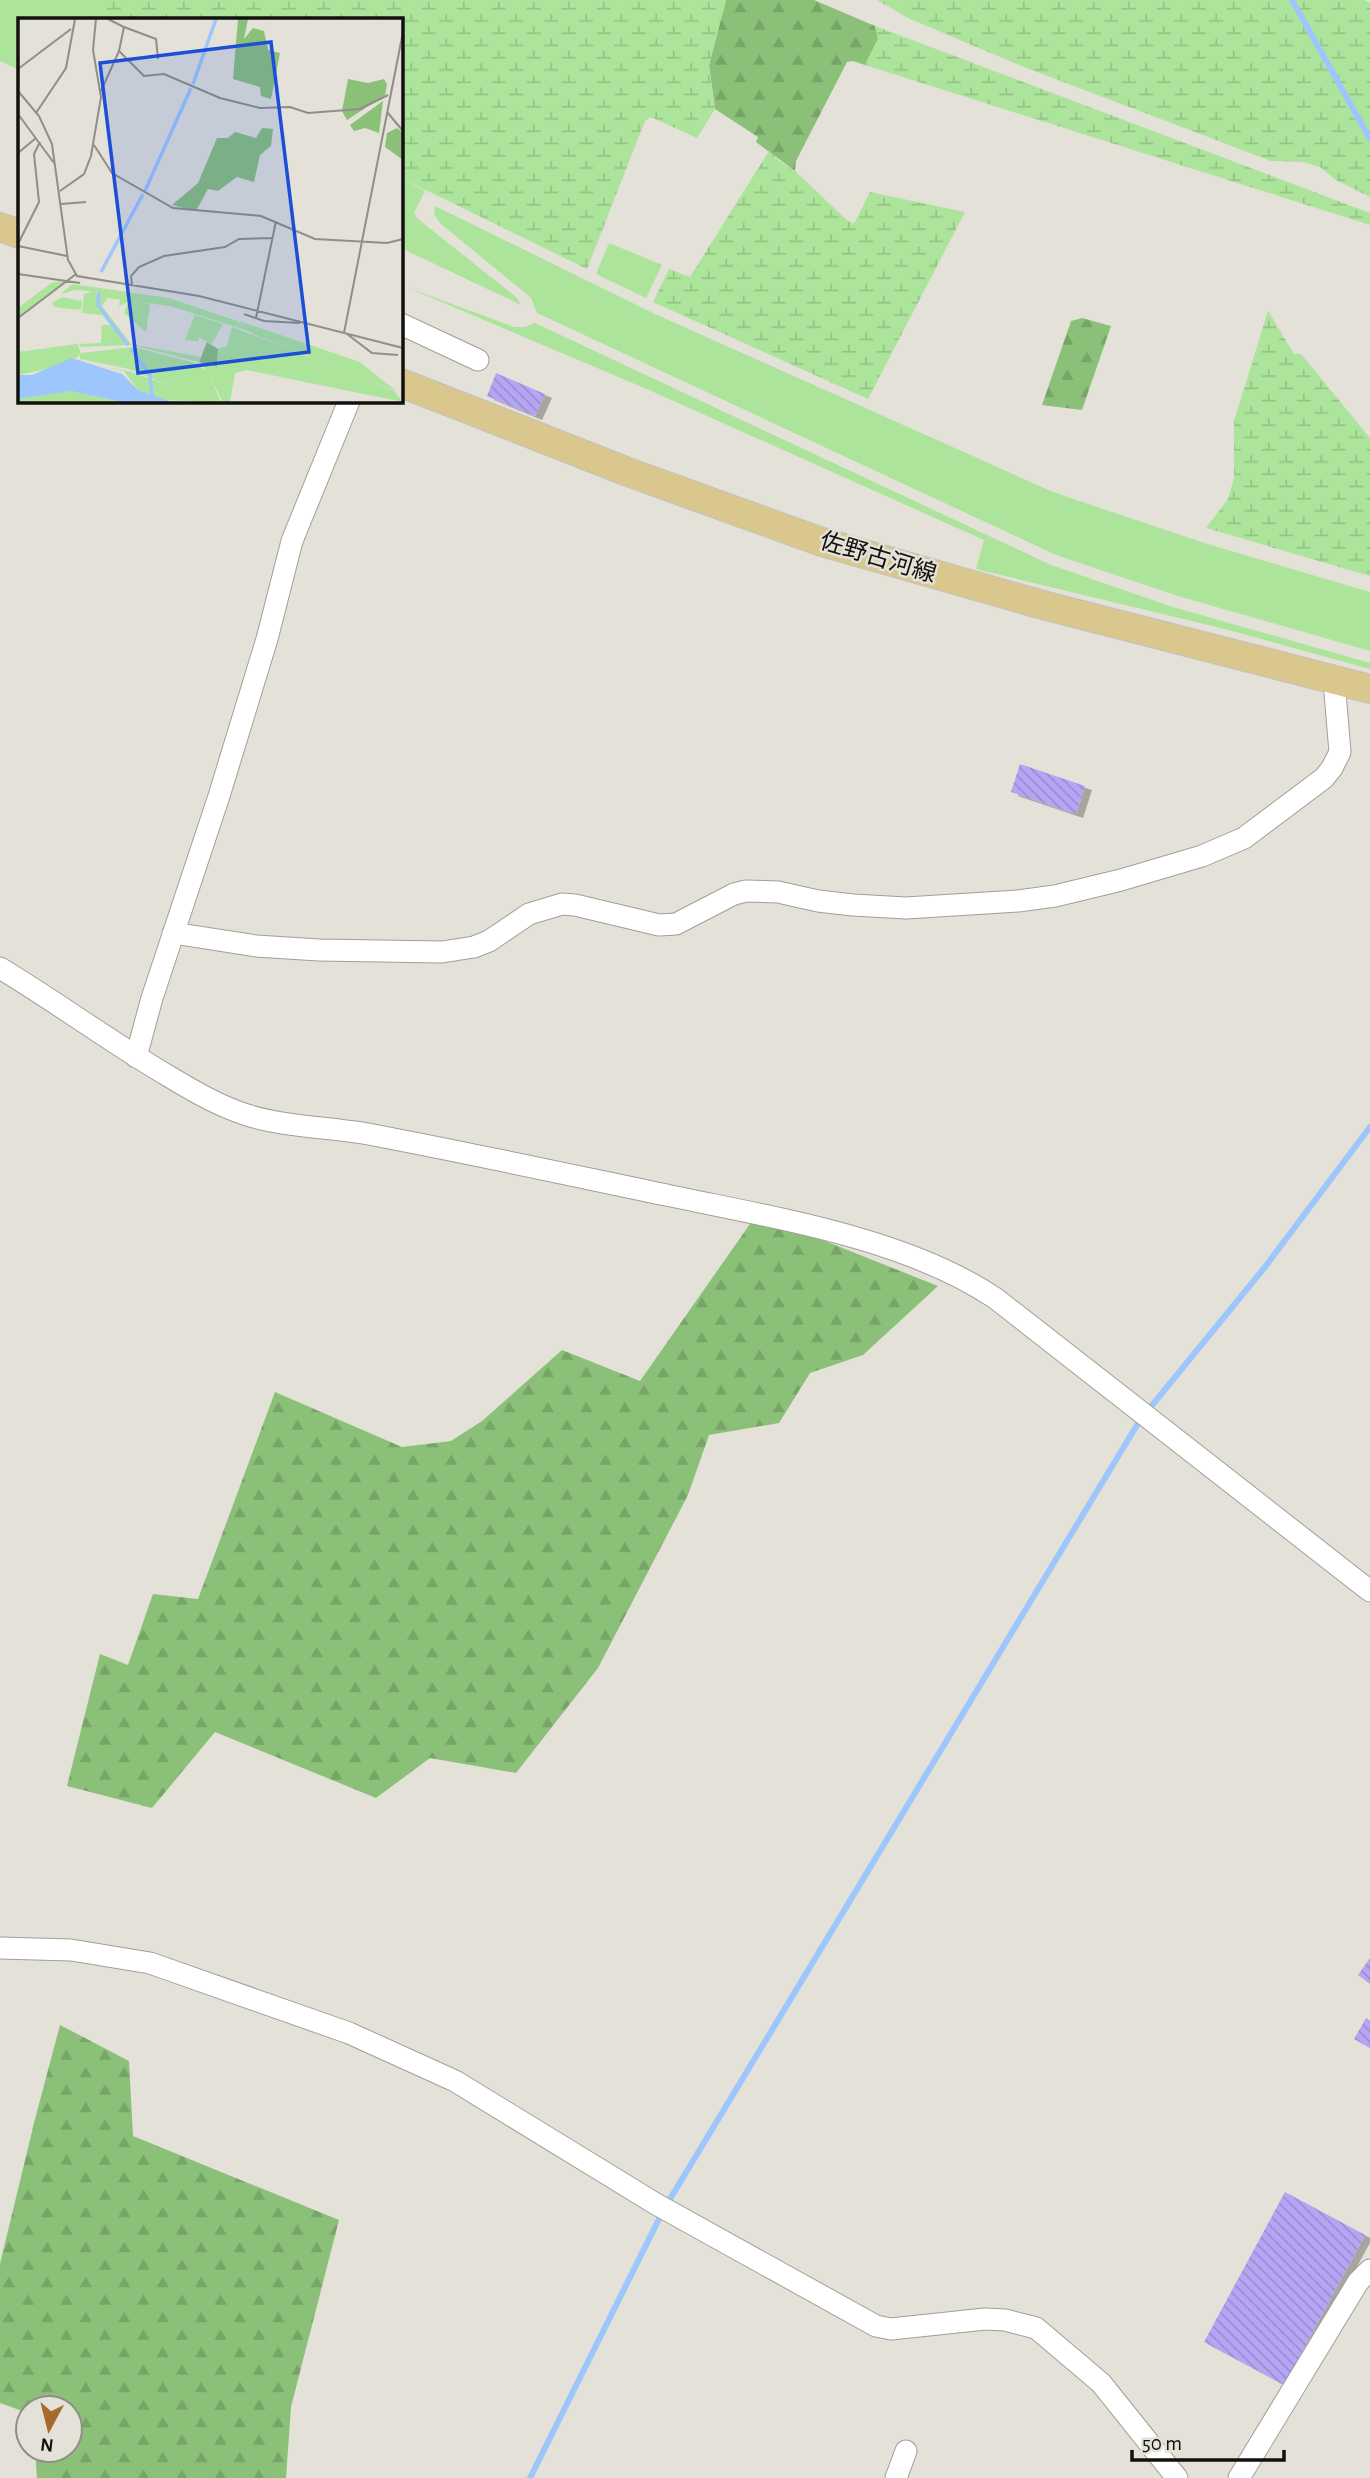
<svg xmlns="http://www.w3.org/2000/svg" width="1370" height="2478" viewBox="0 0 1370 2478" font-family="'Alegreya Sans','Noto Sans JP',sans-serif">
	<defs>
		<pattern id="forest-firs" width="22" height="20" patternUnits="userSpaceOnUse" patternTransform="scale(1.75)"><rect width="22" height="20" fill="#8bc079"/><path d="M5 1l3.5 6h-7zM16 11l3.5 6h-7z" fill="#77a467"/></pattern>
		<pattern id="wetland-marsh" width="20" height="14" patternUnits="userSpaceOnUse" patternTransform="scale(1.75)"><rect width="20" height="14" fill="#ade49c"/><path d="M1 5h8M5 5V1M11 12h8M15 12V8" fill="none" stroke="#94c385"/></pattern>
		<pattern id="building-back-hatch" width="6" height="6" patternUnits="userSpaceOnUse" patternTransform="scale(1.75)"><rect width="6" height="6" fill="#b6a5f5"/><path d="M-1 5l2 2M0 0l6 6M5-1l2 2" fill="none" stroke="#9b8dd1"/></pattern>
		<filter id="shadow"><feDropShadow dx="7" dy="4" stdDeviation="0" flood-color="#0004"/></filter>
	</defs>
	<rect width="100%" height="100%" fill="#e3e1d8"/>
	<!-- green -->
	<path fill="#ade49c" d="M 0,0 L 75,0 L 111,19 L 19,19 L 19,70 L 0,61 Z
		M 401,178 L 425,191 L 414,213 L 418,219 L 516,297 L 521,305 L 401,248 Z
		M 435,206 L 655,314 L 1053,492 L 1204,543 L 1370,592 L 1370,651 L 1178,596 L 1056,555 L 537,313 L 531,298 L 440,223 L 434,214 Z
		M 609,243 L 662,265 L 646,298 L 596,274 Z
		M 406,287 L 514,327 L 525,327 L 535,323 L 1051,565 L 1173,607 L 1370,663 L 1370,669 L 1225,629 L 976,569 L 984,540 L 649,390 Z"/>
	<!-- forest -->
	<path fill="url(#forest-firs)" d="M 726,0 L 814,0 L 875,26 L 878,39 L 865,65 L 853,61 L 847,62 L 796,161 L 795,171 L 756,142 L 758,137 L 715,109 L 709,65 Z
		M 1082,318 L 1111,326 L 1082,410 L 1042,405 L 1071,321 Z
		M 757,1214 L 938,1286 L 863,1355 L 810,1373 L 779,1423 L 709,1435 L 688,1495 L 598,1668 L 516,1773 L 430,1758 L 376,1798 L 215,1732 L 152,1808 L 67,1786 L 100,1654 L 128,1665 L 153,1594 L 198,1599 L 275,1392 L 402,1447 L 451,1441 L 482,1421 L 562,1350 L 640,1381 Z
		M 60,2025 L 129,2061 L 133,2136 L 339,2220 L 291,2407 L 286,2478 L 37,2478 L 35,2450 L 70,2450 L 70,2408 L 28,2408 L 28,2413 L 0,2403 L 0,2264 L 34,2123 Z"/>
	<!-- wetland -->
	<path fill="url(#wetland-marsh)" d="M 75,0 L 726,0 L 709,65 L 715,109 L 697,138 L 651,117 L 645,121 L 587,269 L 401,178 L 401,19 L 111,19 Z
		M 877,0 L 1365,0 L 1370,3 L 1370,197 L 1336,180 L 1320,167 L 1303,162 L 1271,161 L 1024,67 L 910,19 Z
		M 875,26 L 1370,213 L 1370,225 L 865,65 L 878,39 Z
		M 769,151 L 779,161 L 795,171 L 847,220 L 854,224 L 870,192 L 965,212 L 868,399 L 653,302 L 669,269 L 690,277 Z
		M 1268,311 L 1294,354 L 1301,354 L 1370,438 L 1370,576 L 1206,528 L 1228,499 L 1234,478 L 1234,421 Z"/>
	<g fill="none" stroke-linecap="round" stroke-linejoin="round">
		<!-- stream -->
		<path stroke="#9dc6fd" stroke-width="6" d="M 1292,0 L 1370,139
			M 1149,1409 L 1265,1267 L 1370,1127
			M 670,2199 L 1137,1425
			M 530,2478 L 659,2219"/>
	</g>
	<!-- building -->
	<path fill="url(#building-back-hatch)" filter="url(#shadow)" d="M 496,373 L 545,394 L 535,416 L 487,396 Z
		M 1020,764 L 1085,786 L 1076,814 L 1011,792 Z
		M 1370,1958 L 1370,1984 L 1358,1975 Z
		M 1366,2018 L 1370,2021 L 1370,2048 L 1354,2039 Z
		M 1285,2192 L 1365,2235 L 1284,2385 L 1204,2342 Z"/>
	<g fill="none" stroke-linecap="round" stroke-linejoin="round">
		<defs>
			<path id="minor" d="M 401,324 L 478,360
				M 173,933 L 256,946 L 319,950 L 442,952 L 474,947 L 489,941 L 529,914 L 562,904 L 575,905 L 659,925 L 676,924 L 734,894 L 746,891 L 778,892 L 818,901 L 853,905 L 906,908 L 1018,901 L 1055,896 L 1121,880 L 1202,856 L 1244,838 L 1324,778 L 1332,768 L 1340,752 L 1335,693 L 1338,680
				M 0,968 C 58,1003 112,1043 170,1077 C 195,1092 219,1106 247,1115 C 285,1127 328,1127 368,1134 C 469,1153 570,1175 671,1196 C 775,1218 905,1238 995,1298 L 1370,1591
				M 136,1057 L 152,998 L 219,796 L 267,639 L 292,541 L 349,401
				M 0,1948 L 71,1950 L 150,1963 L 349,2033 L 455,2081 L 656,2204 L 876,2326 L 891,2329 L 985,2319 L 1005,2320 L 1036,2328 L 1101,2383 L 1177,2478
				M 896,2478 L 906,2451
				M 1239,2478 L 1358,2282 L 1370,2270"/>
			<path id="major" d="M 0,227 L 19,234
				M 401,383 L 628,472 L 819,541 L 1039,604 L 1370,689"/>
		</defs>
		<!-- minor casing -->
		<use href="#minor" stroke="#a19f97" stroke-width="23"/>
		<!-- major casing -->
		<use href="#major" stroke="#c1c1c0" stroke-width="30"/>
		<!-- minor -->
		<use href="#minor" stroke="#fff" stroke-width="21"/>
		<!-- major -->
		<use href="#major" stroke="#dac78e" stroke-width="28"/>
	</g>
	<g text-anchor="middle" dominant-baseline="central" stroke-width="5" stroke-linejoin="round" paint-order="stroke">
		<!-- street labels -->
		<g font-size="24" fill="#12110e" stroke="#e3e1d8">
			<text transform="translate(878 558) rotate(17)">佐野古河線</text>
		</g>
	</g>
	<!-- overview -->
	<g transform="translate(18 18)">
		<rect width="385" height="385" fill="#e3e1d8"/>
		<path d="M 50,262 L 0,299 L 0,290 L 33,265 ZM 54,266 L 151,280 L 219,303 L 234,314 L 152,288 L 83,279 L 83,274 L 57,272 L 43,276 ZM 221,303 L 342,344 L 378,373 L 235,316 Z" fill="#ade49c"/>
		<path d="M 220,1 L 230,1 L 226,21 L 235,10 L 246,13 L 250,32 L 262,35 L 253,81 L 243,78 L 242,69 L 215,61 ZM 330,61 L 350,65 L 366,61 L 369,66 L 367,77 L 329,102 L 324,93 ZM 365,83 L 361,115 L 347,110 L 336,113 L 332,107 ZM 244,110 L 255,111 L 253,128 L 242,137 L 236,164 L 219,159 L 200,173 L 190,171 L 178,193 L 154,187 L 180,165 L 199,120 L 210,120 L 217,114 L 238,120 ZM 379,110 L 385,115 L 385,142 L 367,129 L 369,115 ZM 189,324 L 200,331 L 199,349 L 181,344 Z" fill="#8bc079"/>
		<path d="M 75,273 L 90,279 L 84,288 L 113,326 L 182,339 L 181,344 L 114,327 L 63,329 L 61,326 L 83,325 L 84,307 L 92,307 L 84,297 L 64,295 L 66,276 ZM 44,279 L 64,283 L 63,292 L 36,289 L 34,285 ZM 102,281 L 132,286 L 128,314 L 106,295 L 110,284 L 101,288 ZM 177,297 L 205,306 L 193,327 L 181,319 L 180,323 L 167,322 ZM 214,309 L 339,357 L 376,373 L 385,384 L 229,352 L 217,355 L 212,384 L 205,384 L 185,346 L 199,349 L 200,331 L 209,328 ZM 59,326 L 63,335 L 115,329 L 177,345 L 189,353 L 203,384 L 143,382 L 120,372 L 106,353 L 76,347 L 110,353 L 152,368 L 111,351 L 62,341 L 62,337 L 47,347 L 0,357 L 0,334 ZM 53,373 L 104,384 L 0,384 L 2,379 Z" fill="#ade49c"/>
		<path d="M 54,340 L 104,356 L 120,372 L 154,384 L 104,384 L 53,373 L 0,381 L 0,357 L 14,357 Z" fill="#9dc6fd"/>
		<path fill="none" stroke="#9dc6fd" stroke-width="3.5" d="M 175,66 L 198,1M 127,173 L 173,70M 83,254 L 125,176M 81,273 L 80,287 L 110,327M 113,331 L 132,357 L 134,379"/>
		<path fill="none" stroke="#8f8e87" stroke-width="2" d="M 90,1 L 106,9 L 101,33M 106,9 L 138,21 L 140,41M 0,51 L 53,11M 0,73 L 21,98 L 34,126 L 50,242 L 59,258 L 181,278 L 385,330M 83,73 L 101,33 L 126,58 L 146,56 L 202,80 L 242,90 L 272,89 L 290,95 L 342,91 L 370,77M 369,94 L 385,113M 18,95 L 48,50 L 57,1M 0,96 L 36,145M 76,127 L 94,155 L 155,190 L 243,198 L 297,221 L 369,225 L 385,221M 0,135 L 18,120M 42,173 L 66,156 L 73,138 L 83,79 L 75,32 L 78,1M 43,186 L 68,184M 0,226 L 21,184 L 16,136 L 22,124M 0,228 L 49,238M 0,256 L 62,265M 114,267 L 113,258 L 121,249 L 146,238 L 207,229 L 221,221 L 255,220M 226,296 L 246,303 L 282,305M 0,300 L 58,256M 238,300 L 258,203M 326,315 L 385,14M 329,316 L 354,335 L 380,337"/>
		<path fill="#1d4ed8" fill-opacity="0.15" stroke="#1d4ed8" stroke-width="3.5" d="M 253,24 L 291,334 L 120,355 L 82,45 Z"/>
		<rect width="385" height="385" fill="none" stroke="#12110e" stroke-width="3.5"/>
	</g>
	<!-- north arrow -->
	<g transform="translate(49 2429) rotate(187)"><circle r="33" fill="#e3e1d8" stroke="#8f8e87" stroke-width="2"/>
	<path d="M0-5L12 26L0 18L-12 26Z" fill="#a66b2c"/>
	<text y="-10" font-size="19" font-weight="bold" text-anchor="middle" fill="#12110e">N</text>
	</g>
	<!-- scale -->
	<path d="M1132 2450v10h152v-10" fill="none" stroke="#12110e" stroke-width="3.5"/>
	<text x="1142" y="2450" font-size="21" fill="#12110e" stroke="#e3e1d8" stroke-width="5" paint-order="stroke">50 m</text>
</svg>
